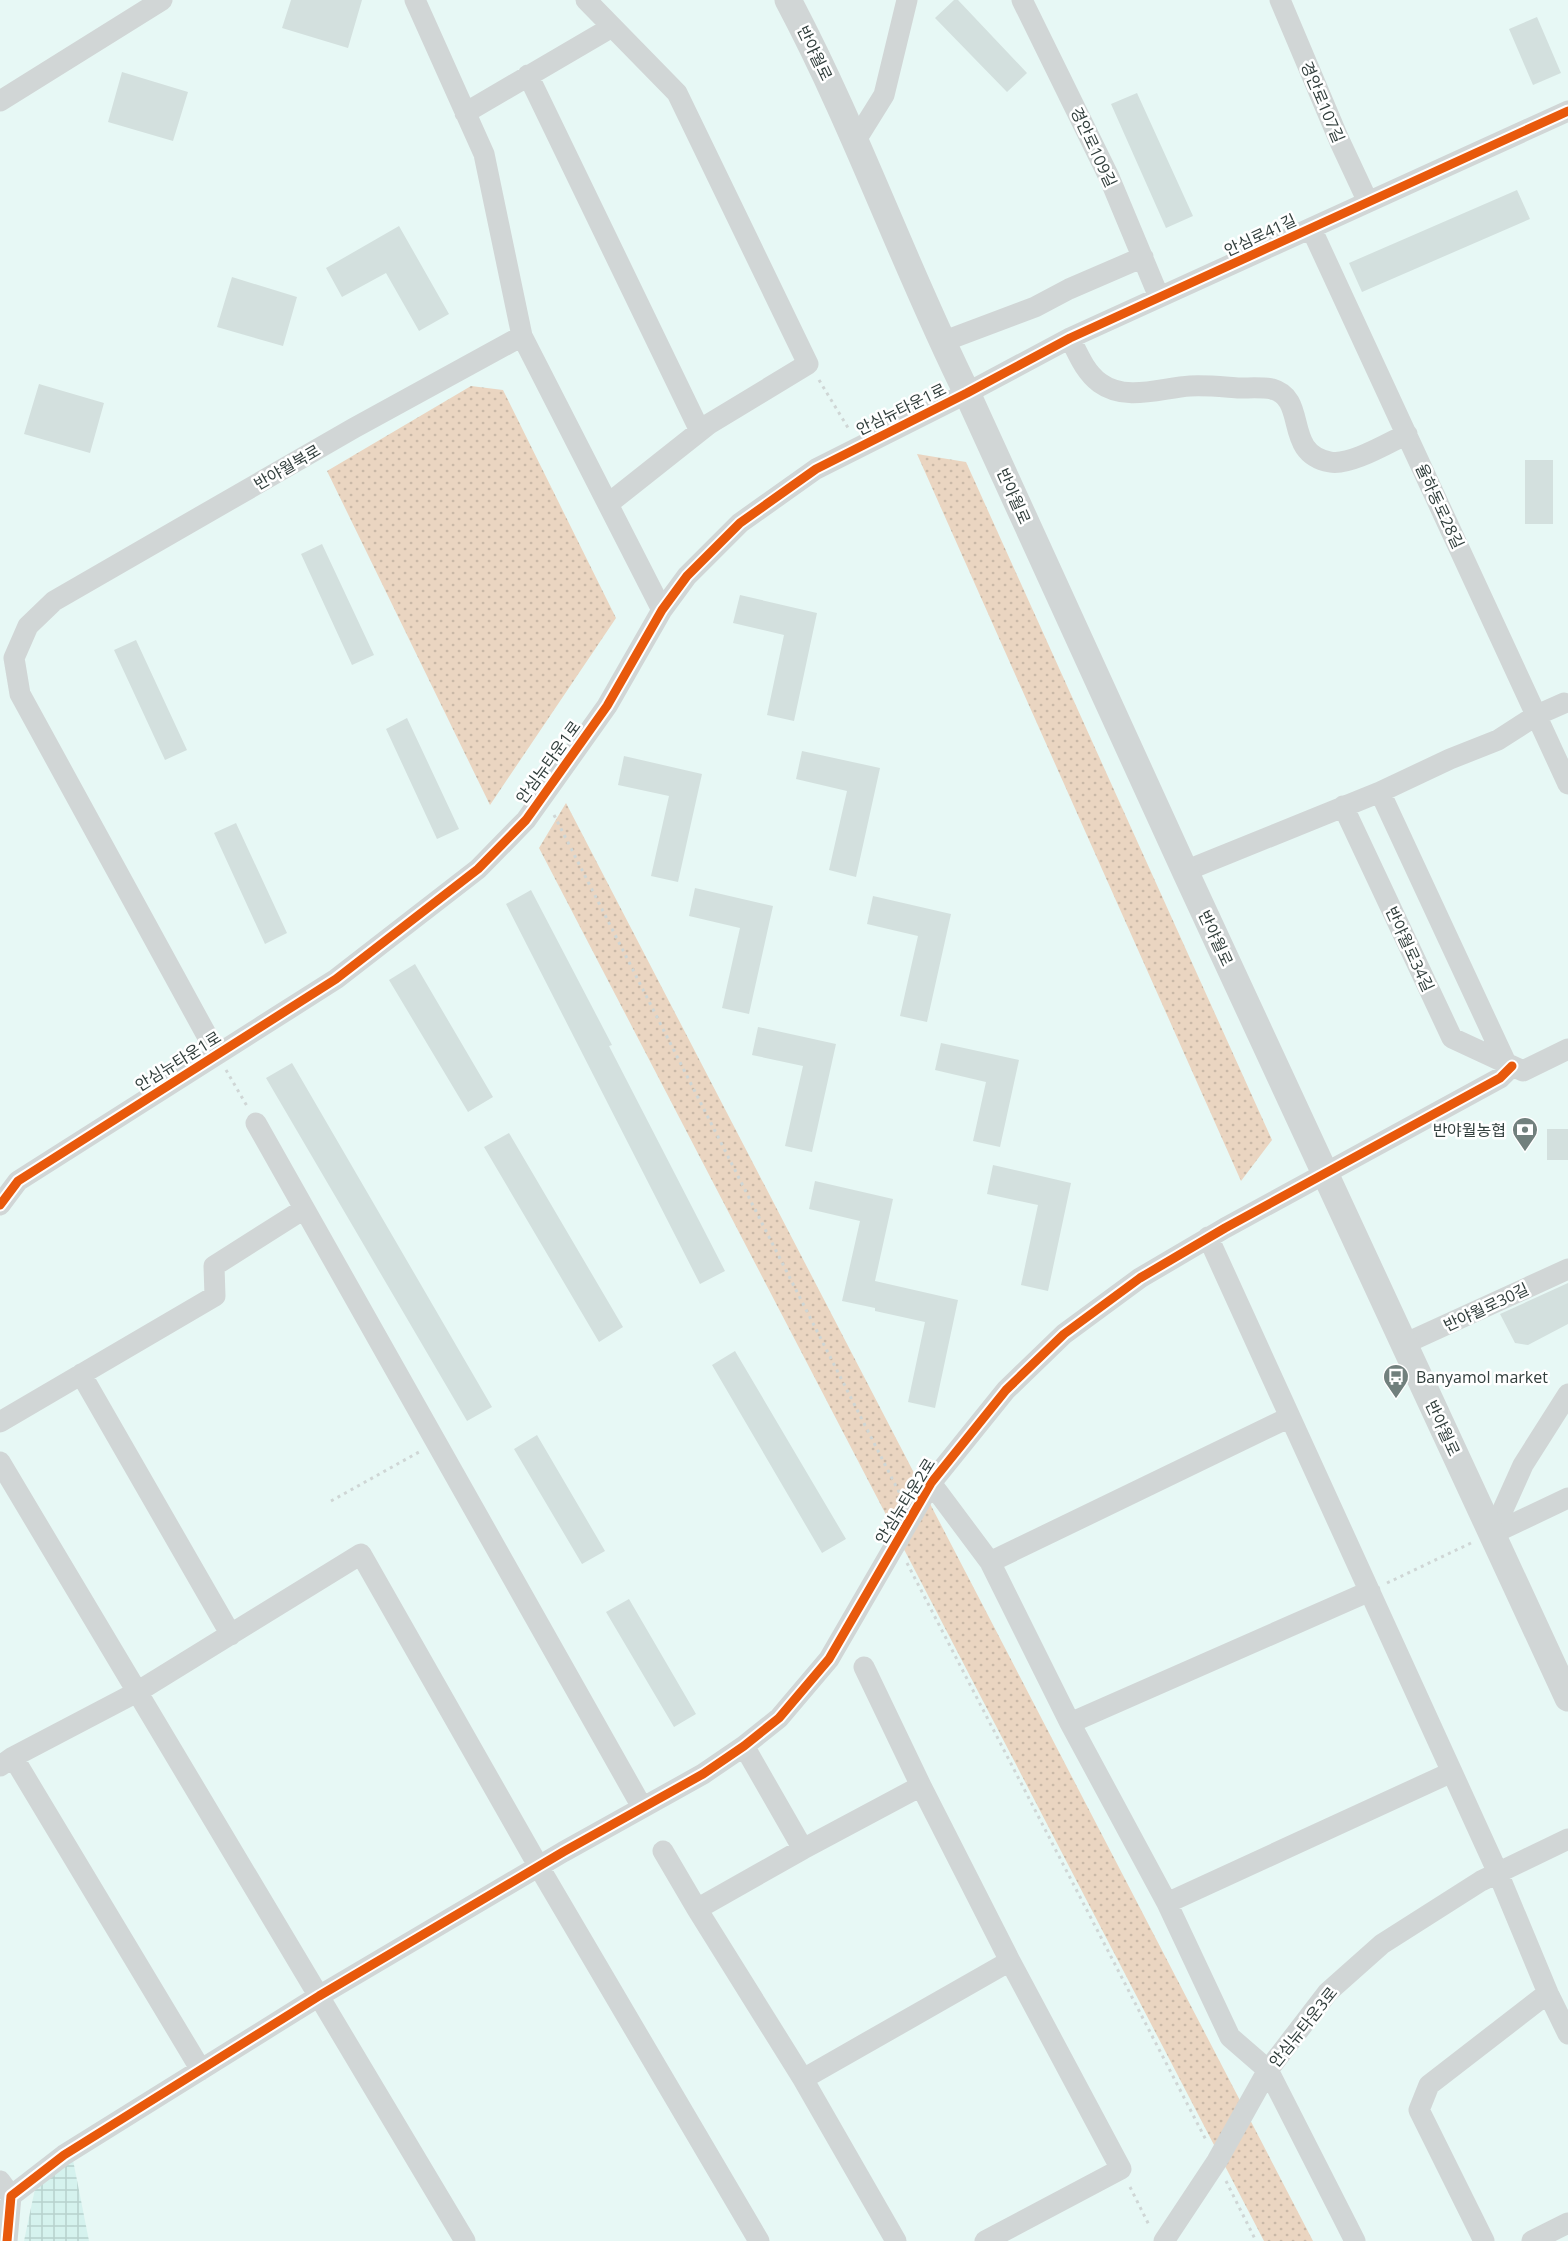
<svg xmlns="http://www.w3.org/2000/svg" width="1568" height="2241" viewBox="0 0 1568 2241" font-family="'Open Sans','Noto Sans KR',sans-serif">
	<defs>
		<pattern id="industrial-grid" width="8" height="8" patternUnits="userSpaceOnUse" patternTransform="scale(1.5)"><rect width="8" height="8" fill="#d5f2ee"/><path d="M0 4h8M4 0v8" fill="none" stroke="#b7d1cd"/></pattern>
		<pattern id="grass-dots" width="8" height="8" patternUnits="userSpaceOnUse" patternTransform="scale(1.5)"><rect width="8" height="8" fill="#ead5c1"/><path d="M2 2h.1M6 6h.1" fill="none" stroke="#c9b8a7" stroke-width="1.8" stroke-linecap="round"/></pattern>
	</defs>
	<rect width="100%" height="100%" fill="#e7f8f5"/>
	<!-- industrial -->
	<path fill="url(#industrial-grid)" d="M 73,2160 L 89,2241 L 24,2241 L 36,2184 Z"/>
	<!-- grass -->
	<path fill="url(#grass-dots)" d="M 471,386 L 503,390 L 616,618 L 490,805 L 327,471 Z
		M 917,454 L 966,462 L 1272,1140 L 1241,1181 Z
		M 566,803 L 1313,2241 L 1264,2241 L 539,848 Z"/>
	<!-- building -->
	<path fill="#d3e0de" d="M 291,0 L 362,0 L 348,48 L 282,28 Z
		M 954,0 L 958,0 L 1027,73 L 1007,92 L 935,18 Z
		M 1537,17 L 1561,73 L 1533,85 L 1509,29 Z
		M 122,72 L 188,92 L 173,141 L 108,122 Z
		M 1137,93 L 1193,216 L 1166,228 L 1111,104 Z
		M 1517,190 L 1530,219 L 1362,292 L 1349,263 Z
		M 399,226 L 449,314 L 419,331 L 386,273 L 342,297 L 326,268 Z
		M 232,277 L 297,297 L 283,346 L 217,327 Z
		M 39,384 L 104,403 L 90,453 L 24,434 Z
		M 1525,460 L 1553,460 L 1553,524 L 1525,524 Z
		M 322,544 L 374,655 L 352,665 L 301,554 Z
		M 740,595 L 817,613 L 794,721 L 767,715 L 784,635 L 733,623 Z
		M 136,640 L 187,750 L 165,760 L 114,650 Z
		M 407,718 L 459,829 L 437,839 L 386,729 Z
		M 802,751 L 880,768 L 856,877 L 829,870 L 847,791 L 796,779 Z
		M 624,756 L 702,774 L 678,882 L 651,876 L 669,796 L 618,785 Z
		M 236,823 L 287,933 L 265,944 L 214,833 Z
		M 695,888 L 773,906 L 749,1014 L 722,1008 L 740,928 L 689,916 Z
		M 531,890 L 612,1045 L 609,1046 L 725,1271 L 700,1284 L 506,904 Z
		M 873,896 L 951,914 L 927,1022 L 900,1016 L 918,936 L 867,924 Z
		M 415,964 L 493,1097 L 468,1112 L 389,980 Z
		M 758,1027 L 836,1044 L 812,1152 L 785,1146 L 803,1066 L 752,1055 Z
		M 941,1043 L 1019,1060 L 1000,1147 L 973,1141 L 986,1082 L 935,1070 Z
		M 292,1063 L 492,1407 L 467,1421 L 266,1078 Z
		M 1547,1129 L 1568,1129 L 1568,1160 L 1547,1160 Z
		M 509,1133 L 623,1327 L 599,1342 L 484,1147 Z
		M 993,1165 L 1071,1183 L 1048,1291 L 1021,1285 L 1038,1205 L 987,1194 Z
		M 815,1181 L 893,1199 L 875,1281 L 958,1300 L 935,1408 L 908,1402 L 925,1322 L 875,1311 L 875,1308 L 842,1301 L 860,1221 L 809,1209 Z
		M 1568,1283 L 1568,1324 L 1528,1345 L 1515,1343 L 1500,1314 Z
		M 735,1351 L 846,1539 L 822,1553 L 712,1365 Z
		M 537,1435 L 605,1551 L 582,1564 L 514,1449 Z
		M 629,1599 L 696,1714 L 674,1727 L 606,1612 Z"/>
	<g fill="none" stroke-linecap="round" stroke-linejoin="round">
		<!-- path -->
		<path stroke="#cfd6d5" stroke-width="3" stroke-dasharray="3 4.5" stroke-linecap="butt" d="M 819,380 L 850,431
			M 554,815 L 901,1496
			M 226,1070 L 247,1106
			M 331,1501 L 419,1452
			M 907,1563 L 1206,2140
			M 1387,1583 L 1471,1543
			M 1226,2181 L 1256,2241
			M 1130,2187 L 1150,2227"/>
		<!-- minor -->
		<path stroke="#d1d6d6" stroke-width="21" d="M 415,0 L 484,154 L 522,336 L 662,610
			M 586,0 L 677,93 L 808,364 L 709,424 L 608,504
			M 1022,0 L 1109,177 L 1159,297
			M 1280,0 L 1340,142 L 1368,202
			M 528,75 L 700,431
			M 0,101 L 162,0
			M 465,113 L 612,27
			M 856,140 L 884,95 L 907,0
			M 1311,228 L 1568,784
			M 1070,338 C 1078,354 1085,372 1100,383 C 1126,402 1161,388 1190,386 C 1206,385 1224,387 1240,388 C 1250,388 1262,387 1272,389 C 1309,399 1282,453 1330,462 C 1350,466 1388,443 1407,434
			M 942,342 L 1035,307 L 1069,289 L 1143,257
			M 1380,792 L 1506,1063
			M 1343,806 L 1452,1038 L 1523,1071 L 1568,1049
			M 1185,871 L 1380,792 L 1450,759 L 1498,740 L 1537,715 L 1564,703
			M 217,1054 L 20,694 L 14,658 L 28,626 L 54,601 L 354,428 L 522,336
			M 256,1123 L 642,1807
			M 0,1205 L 18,1181 L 336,979 L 478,869 L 526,820 L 607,706 L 662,610 L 687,576 L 740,523 L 816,469 L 967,393 L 1070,338 L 1568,111
			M 1208,1237 L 1498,1873 L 1548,1993 L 1568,2034
			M 1404,1344 L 1568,1269
			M 81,1374 L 231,1635
			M 0,1422 L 215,1296 L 214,1266 L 304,1209
			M 0,1462 L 465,2241
			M 931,1483 L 990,1562 L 1070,1723 L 1167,1903 L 1230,2037 L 1268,2070 L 1355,2241
			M 1492,1534 L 1523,1465 L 1568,1394
			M 1492,1534 L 1568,1498
			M 990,1562 L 1290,1417
			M 864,1667 L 921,1786
			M 1070,1723 L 1370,1591
			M 744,1746 L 803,1849
			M 13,1757 L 201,2070
			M 0,1766 L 13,1757 L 137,1692 L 361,1554 L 539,1867 L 759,2241
			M 663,1851 L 697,1909
			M 1167,1903 L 1452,1772
			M 803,2079 L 1010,1961
			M 0,2181 L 11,2196
			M 7,2241 L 11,2196 L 64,2155 L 319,1996 L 563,1852 L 703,1774 L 744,1746 L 779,1718 L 829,1659 L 931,1483 L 1006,1390 L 1064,1334 L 1140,1278 L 1225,1228 L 1500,1078 L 1512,1066
			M 896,2241 L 803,2079 L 697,1909 L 803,1849 L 921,1786 L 1010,1961 L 1121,2169 L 985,2241
			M 1164,2241 L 1217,2161 L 1268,2070 L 1328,1992 L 1382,1944 L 1481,1881 L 1568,1839
			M 1484,2241 L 1419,2110 L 1429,2085 L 1548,1993
			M 1532,2241 L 1568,2223"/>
		<!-- major -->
		<path stroke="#d1d6d6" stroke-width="27" d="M 788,0 C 856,128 903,264 967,393 L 1185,871 L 1568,1698"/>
		<defs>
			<path id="cycleway" d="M 0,1205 L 18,1181 L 336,979 L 478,869 L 526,820 L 607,706 L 662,610 L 687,576 L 740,523 L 816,469 L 967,393 L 1070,338 L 1568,111
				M 7,2241 L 11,2196 L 64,2155 L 319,1996 L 563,1852 L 703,1774 L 744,1746 L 779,1718 L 829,1659 L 931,1483 L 1006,1390 L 1064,1334 L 1140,1278 L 1225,1228 L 1500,1078 L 1512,1066"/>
		</defs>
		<!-- cycleway casing -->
		<use href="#cycleway" stroke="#fff" stroke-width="13"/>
		<!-- cycleway -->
		<use href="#cycleway" stroke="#e8590c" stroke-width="9"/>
	</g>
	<!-- icons -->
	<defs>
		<symbol id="bank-pin" viewBox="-11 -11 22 30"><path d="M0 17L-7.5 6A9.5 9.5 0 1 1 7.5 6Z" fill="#71807d" stroke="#fff"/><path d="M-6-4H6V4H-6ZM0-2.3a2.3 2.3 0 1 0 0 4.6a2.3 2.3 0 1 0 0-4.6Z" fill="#fff"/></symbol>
		<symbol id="bus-pin" viewBox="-11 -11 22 30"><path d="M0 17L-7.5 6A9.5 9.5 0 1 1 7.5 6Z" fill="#71807d" stroke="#fff"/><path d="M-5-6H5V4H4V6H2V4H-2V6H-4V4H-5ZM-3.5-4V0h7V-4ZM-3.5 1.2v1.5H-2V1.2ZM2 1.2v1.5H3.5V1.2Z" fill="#fff"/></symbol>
	</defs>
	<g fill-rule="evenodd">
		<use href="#bank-pin" x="1510" y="1115" width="30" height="40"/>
		<use href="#bus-pin" x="1381" y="1362" width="30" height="40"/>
	</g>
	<g text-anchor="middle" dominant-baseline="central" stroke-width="5" stroke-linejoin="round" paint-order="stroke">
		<!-- street labels -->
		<g font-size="16" fill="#323f3d" stroke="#fff">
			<text transform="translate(815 53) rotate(64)">반야월로</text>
			<text transform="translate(1323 102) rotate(67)">경안로107길</text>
			<text transform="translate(1094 147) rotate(65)">경안로109길</text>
			<text transform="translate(1260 235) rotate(-25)">안심로41길</text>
			<text transform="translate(901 409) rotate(-26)">안심뉴타운1로</text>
			<text transform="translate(287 467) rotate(-30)">반야월북로</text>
			<text transform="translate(1014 496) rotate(66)">반야월로</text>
			<text transform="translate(1440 506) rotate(65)">율하동로28길</text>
			<text transform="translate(548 762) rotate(-54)">안심뉴타운1로</text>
			<text transform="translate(1216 938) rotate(65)">반야월로</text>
			<text transform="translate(1410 949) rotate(65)">반야월로34길</text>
			<text transform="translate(178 1061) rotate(-32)">안심뉴타운1로</text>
			<text transform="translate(1486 1307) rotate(-25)">반야월로30길</text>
			<text transform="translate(1443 1428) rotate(65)">반야월로</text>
			<text transform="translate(905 1501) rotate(-58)">안심뉴타운2로</text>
			<text transform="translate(1303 2027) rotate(-51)">안심뉴타운3로</text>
		</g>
		<!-- poi labels -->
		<g font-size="16" fill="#323f3d" stroke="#fff" text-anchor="end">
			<text x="1506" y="1130">반야월농협</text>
			<text x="1416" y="1377" text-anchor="start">Banyamol market</text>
		</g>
	</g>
</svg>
